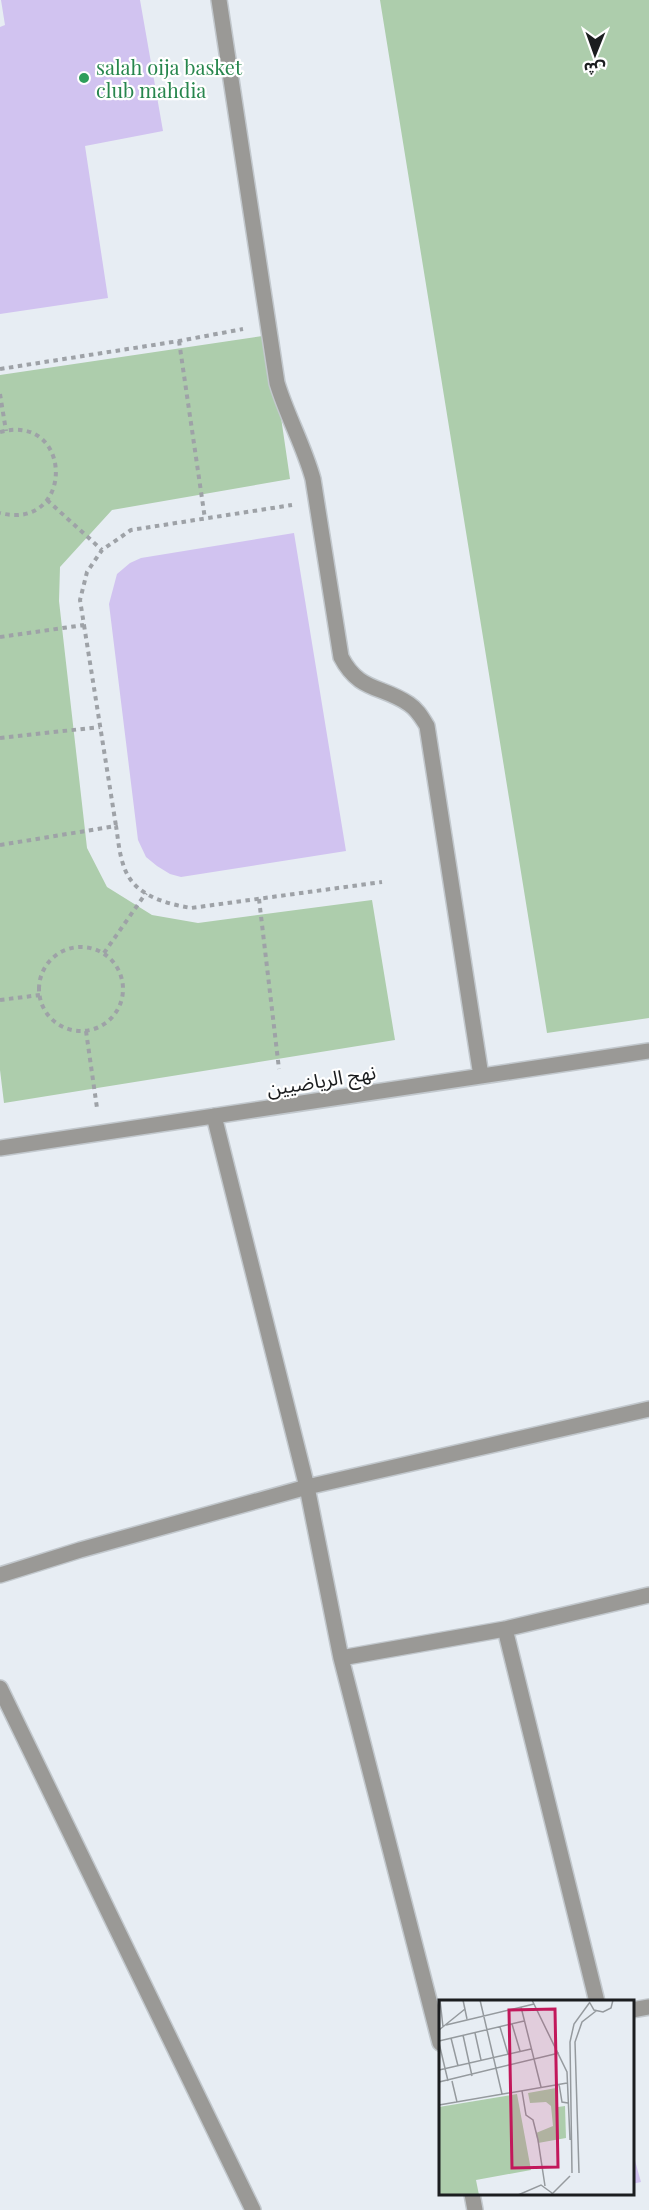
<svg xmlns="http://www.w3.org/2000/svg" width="649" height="2210" viewBox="0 0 649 2210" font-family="'Playfair Display','Noto Sans Arabic',serif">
	<rect width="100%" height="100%" fill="#e7edf3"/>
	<!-- green -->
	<path fill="#adcdac" d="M 380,0 L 649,0 L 649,1018 L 547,1033 Z
		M 269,335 L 290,479 L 112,510 L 60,567 L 59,601 L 87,848 L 107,887 L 152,915 L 198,923 L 372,900 L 395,1040 L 4,1103 L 0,1070 L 0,375 Z"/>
	<!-- building -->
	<path fill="#d1c3f0" d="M 1,0 L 140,0 L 163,131 L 85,146 L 108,298 L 0,314 L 0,27 L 5,25 Z
		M 294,533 L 346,851 L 181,877 L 170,874 L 157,866 L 146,857 L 138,840 L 109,604 L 117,574 L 130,563 L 141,558 Z
		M 632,2150 L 641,2182 L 632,2184 Z"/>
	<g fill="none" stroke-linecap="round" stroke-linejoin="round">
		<defs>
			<path id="minor" d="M 219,0 L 277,383 C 287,416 304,446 313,479 L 341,657 C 359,692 381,685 409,704 C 418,710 422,718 427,726 L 481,1076
				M 214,1116 L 307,1487 L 341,1658 L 440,2043
				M 0,1148 L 649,1051
				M 0,1575 L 80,1550 L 307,1487 L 649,1409
				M 505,1629 L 597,2002
				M 341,1658 L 505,1629 L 649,1595
				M 0,1688 L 253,2210
				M 632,2010 L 649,2007
				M 472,2194 L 475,2210"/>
		</defs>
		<!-- minor casing -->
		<use href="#minor" stroke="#c2c8cd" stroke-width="18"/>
		<!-- path -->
		<path stroke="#9ea2a7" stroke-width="4" stroke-dasharray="4.5 4.5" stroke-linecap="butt" d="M 179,341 L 205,519
			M 0,369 L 179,341 L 243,329
			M 0,394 L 6,431
			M 0,432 C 74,412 75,532 0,513
			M 47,500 L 102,550
			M 84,625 L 116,826
			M 0,637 L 84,625 L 80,600 L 87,572 L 102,550 L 131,530 L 292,505
			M 0,738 L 100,727
			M 0,845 L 116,826 C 118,838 119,852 123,864 C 132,895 163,903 191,908 L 382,882
			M 259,899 L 279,1069
			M39 989a42 42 0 1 1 84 0a42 42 0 1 1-84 0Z
			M 104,953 L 146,893
			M 0,1000 L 40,995
			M 86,1031 L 97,1108"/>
		<!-- minor -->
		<use href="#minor" stroke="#9a9996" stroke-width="15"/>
	</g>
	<!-- markers -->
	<circle fill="#2e9e5b" stroke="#fff" stroke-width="2" cx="84" cy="78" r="6"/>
	<g text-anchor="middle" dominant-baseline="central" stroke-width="4.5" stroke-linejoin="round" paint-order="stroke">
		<!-- leisure labels -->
		<g font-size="20" fill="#27864d" stroke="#fff" text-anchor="start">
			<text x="96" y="66">salah oija basket<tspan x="96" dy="23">club mahdia</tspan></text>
		</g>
		<!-- street labels -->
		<g font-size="20" fill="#1b1d1f" stroke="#fff">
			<text transform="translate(321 1079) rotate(-9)">نهج الرياضيين</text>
		</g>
	</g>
	<!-- overview -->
	<g transform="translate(439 2000)">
		<rect width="195" height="195" fill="#e7edf3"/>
		<path d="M 117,88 L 119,107 L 126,106 L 127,138 L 99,143 L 97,133 L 114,126 L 112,106 L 107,102 L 91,103 L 89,93 ZM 78,94 L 92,170 L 37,180 L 40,195 L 0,195 L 0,107 Z" fill="#adcdac"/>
		<path fill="none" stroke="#959a9e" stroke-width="1.5" d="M 1,0 L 4,27M 24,0 L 28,19M 41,0 L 63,94M 93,0 L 128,72 L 131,140M 151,3 L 155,10 L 164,12 L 172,8 L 174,0M 82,7 L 102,87M 73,24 L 81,51M 7,25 L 95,4M 61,27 L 69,54M 0,30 L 26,9M 36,33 L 42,60M 24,35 L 33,76M 12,38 L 19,66M 0,41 L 85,21M 0,43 L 9,81M 0,70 L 92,49M 13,81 L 18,102M 0,82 L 120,53M 120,84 L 123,102 L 129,103M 83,91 L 87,115 L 94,120 L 99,140 L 106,186M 0,105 L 128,83M 133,173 L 131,42 L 135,24 L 151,2M 140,173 L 136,42 L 143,22 L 157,11M 79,195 L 102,185 L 113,193M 112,195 L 131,176"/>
		<path fill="#c2185b" fill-opacity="0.15" stroke="#c2185b" stroke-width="3" d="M 116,9 L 119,167 L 73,168 L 70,10 Z"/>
		<rect width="195" height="195" fill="none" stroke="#1b1d1f" stroke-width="3"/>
	</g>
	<!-- north arrow -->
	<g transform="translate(595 54) rotate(181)" stroke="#ffffff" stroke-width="4.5" paint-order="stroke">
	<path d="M0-4.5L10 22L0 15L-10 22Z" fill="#1b1d1f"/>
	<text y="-9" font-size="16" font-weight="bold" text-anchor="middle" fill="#1b1d1f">ش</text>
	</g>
</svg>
